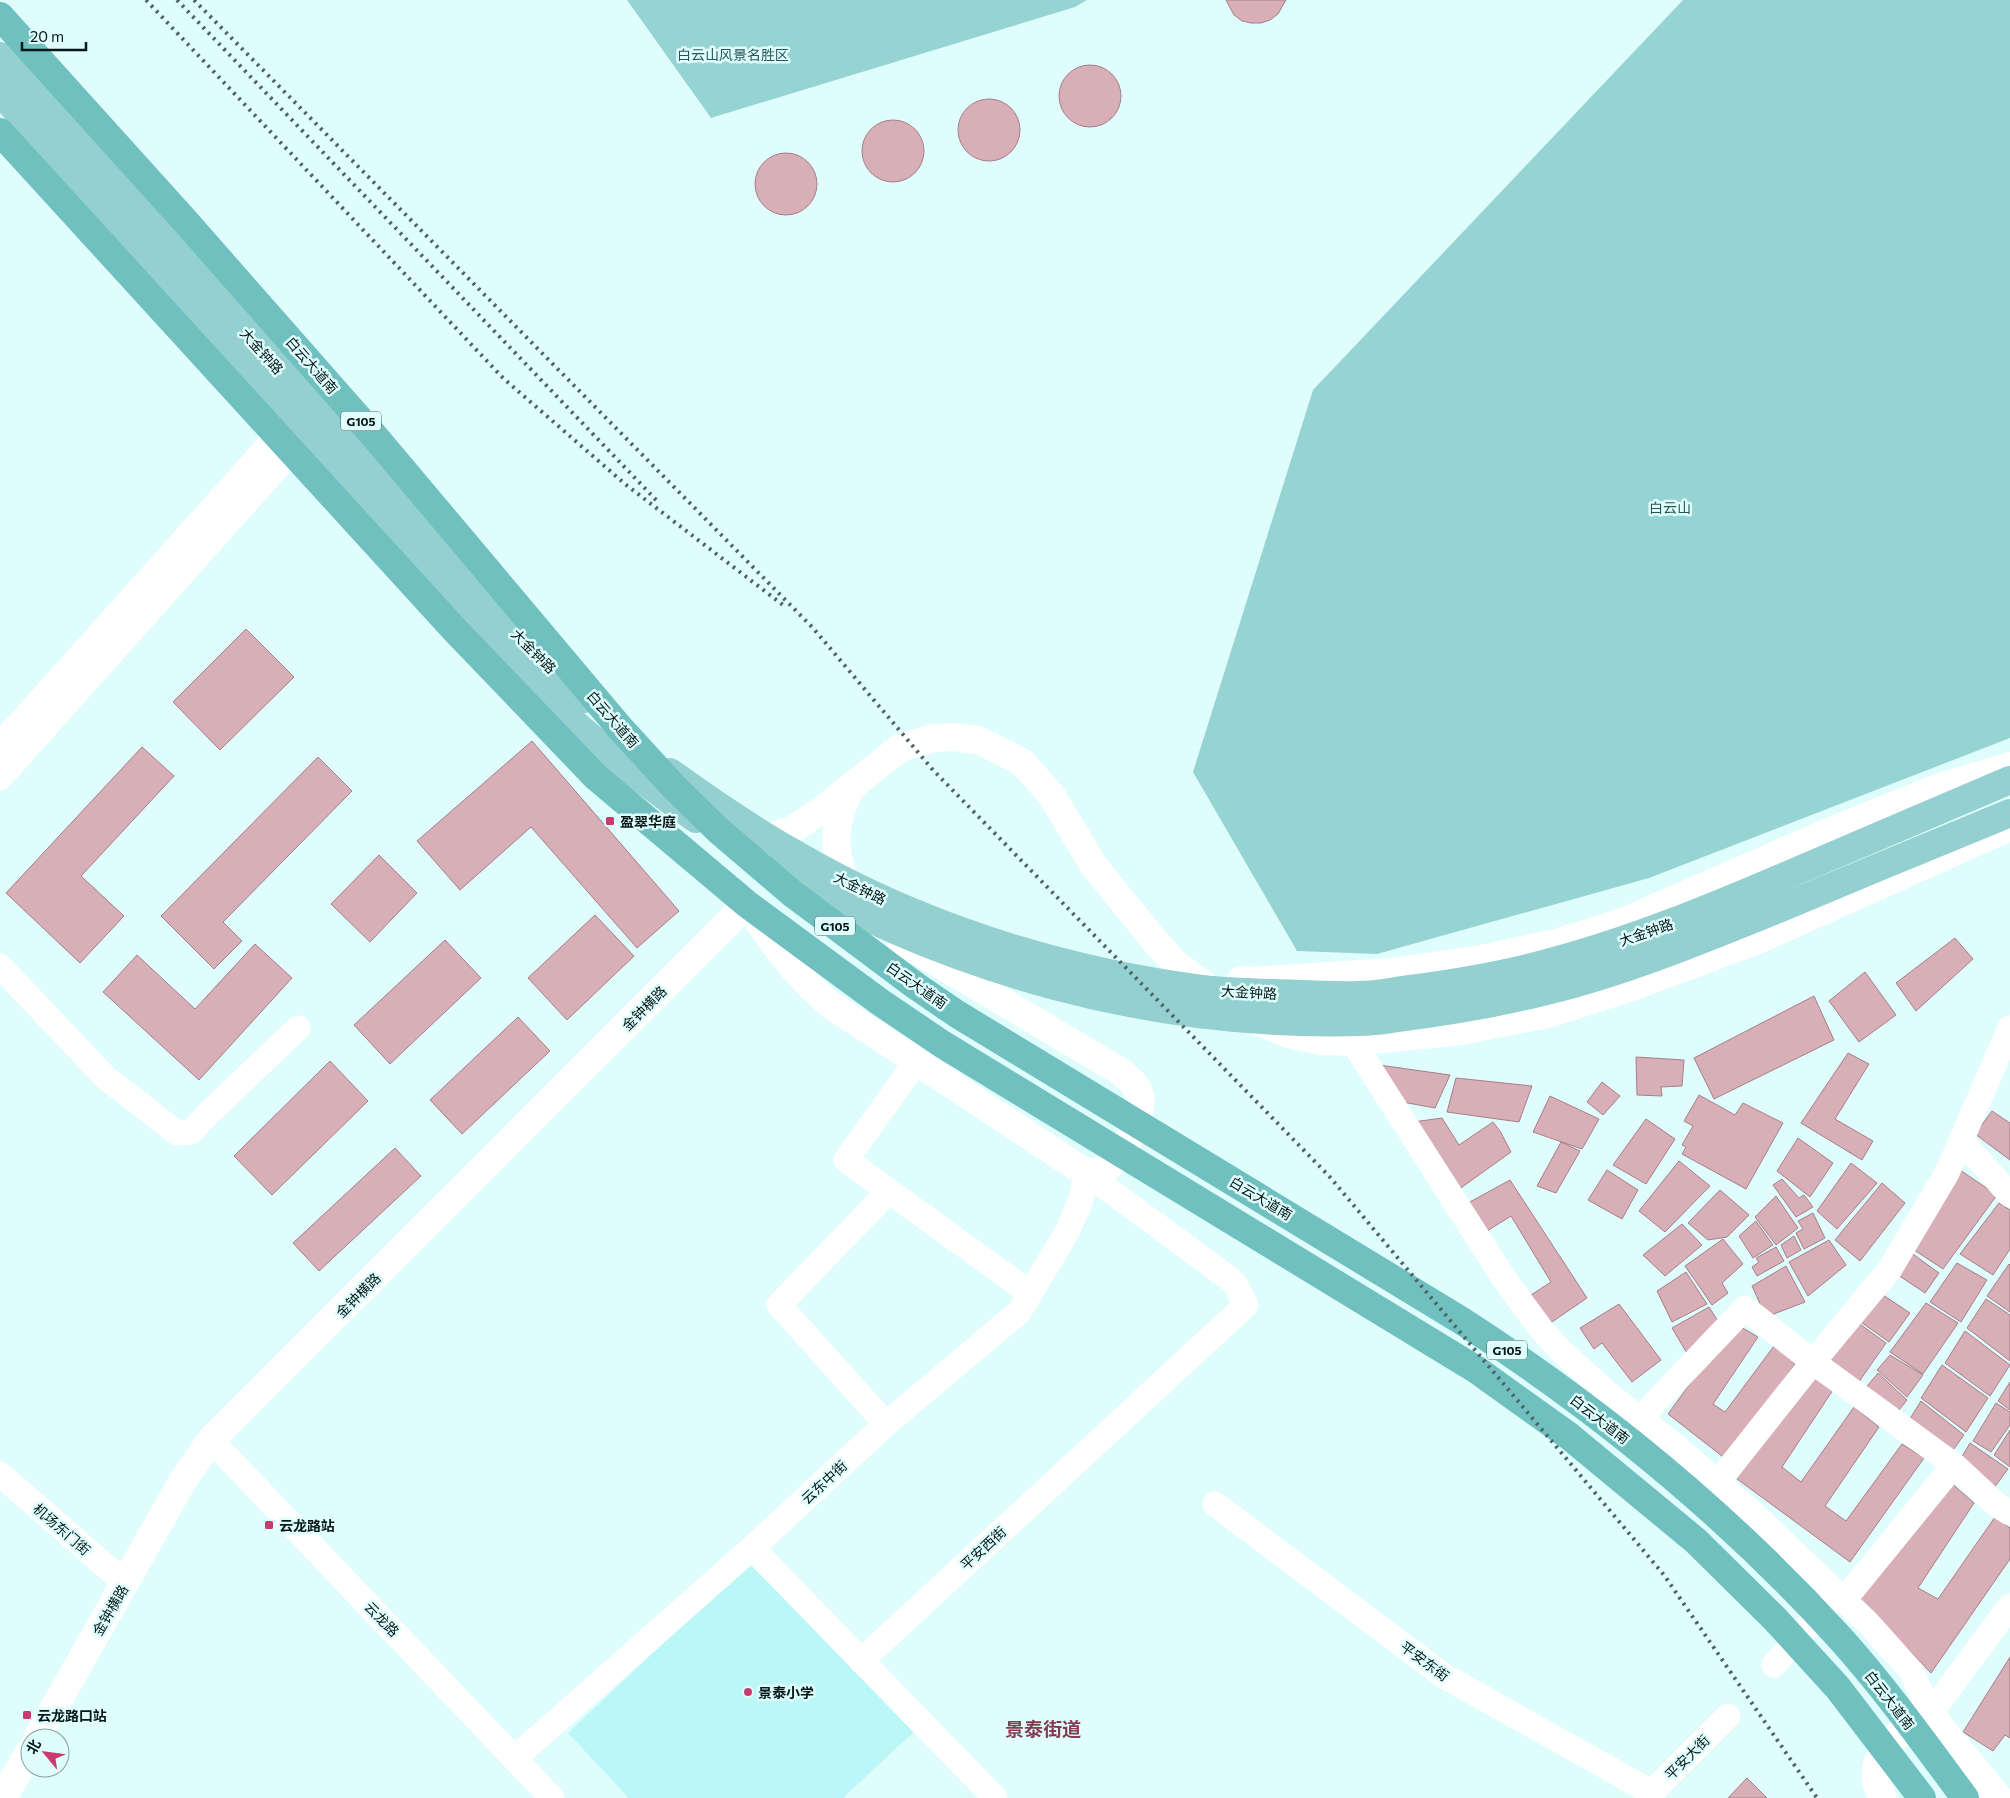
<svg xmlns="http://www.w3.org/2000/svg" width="2010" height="1798" viewBox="0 0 2010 1798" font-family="Commissioner,'Noto Sans SC',sans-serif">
	<rect width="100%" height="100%" fill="#e0fdfd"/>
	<!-- built -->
	<path fill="#bcf7f7" d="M 757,1555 L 918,1728 L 843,1798 L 629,1798 L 568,1733 Z"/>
	<!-- green -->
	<path fill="#96d4d3" d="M 627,0 L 1087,0 L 1075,7 L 711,118 Z
		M 1683,0 L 2010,0 L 2010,738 L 1649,878 L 1377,954 L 1297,951 L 1193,772 L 1313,390 Z"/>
	<!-- building -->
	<path fill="#d8aeb7" stroke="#a67f88" d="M 1226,0 L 1286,0 L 1278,14 L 1270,20 L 1261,23 L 1251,23 L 1242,21 L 1234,15 Z
		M1059 96a31 31 0 1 1 62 0a31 31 0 1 1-62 0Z
		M958 130a31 31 0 1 1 62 0a31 31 0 1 1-62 0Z
		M862 151a31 31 0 1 1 62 0a31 31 0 1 1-62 0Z
		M755 184a31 31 0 1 1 62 0a31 31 0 1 1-62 0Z
		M 246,629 L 294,677 L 220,750 L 173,702 Z
		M 532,741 L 679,911 L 637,948 L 531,827 L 460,890 L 417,841 Z
		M 142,747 L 174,776 L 81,876 L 124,916 L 80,963 L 6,893 Z
		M 318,757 L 352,791 L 223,922 L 242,941 L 214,969 L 161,916 Z
		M 379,855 L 417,893 L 370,942 L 331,904 Z
		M 595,915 L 634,956 L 567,1020 L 528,978 Z
		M 1955,938 L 1973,959 L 1916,1011 L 1896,983 Z
		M 445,940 L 481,978 L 390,1064 L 354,1025 Z
		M 255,944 L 292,978 L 199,1080 L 103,992 L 137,955 L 195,1009 Z
		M 1865,972 L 1896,1015 L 1859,1042 L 1829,1001 Z
		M 1814,996 L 1834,1040 L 1714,1099 L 1694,1058 Z
		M 518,1017 L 550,1051 L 462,1134 L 430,1100 Z
		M 1848,1053 L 1869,1064 L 1835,1119 L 1873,1141 L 1862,1160 L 1801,1123 Z
		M 1636,1057 L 1684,1060 L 1682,1086 L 1661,1087 L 1662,1096 L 1637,1095 Z
		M 330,1061 L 368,1101 L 272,1195 L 234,1156 Z
		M 1379,1065 L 1450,1075 L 1435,1108 L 1397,1101 Z
		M 1456,1078 L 1532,1086 L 1519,1122 L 1447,1112 Z
		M 1602,1082 L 1620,1096 L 1603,1115 L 1587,1102 Z
		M 1699,1095 L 1735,1115 L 1743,1103 L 1783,1123 L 1746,1189 L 1682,1154 L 1686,1147 L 1682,1145 L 1693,1126 L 1684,1121 Z
		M 1550,1096 L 1599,1119 L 1582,1149 L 1533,1132 Z
		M 1992,1111 L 2010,1123 L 2010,1160 L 1975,1134 Z
		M 1442,1118 L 1459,1145 L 1493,1122 L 1500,1131 L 1511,1152 L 1458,1190 L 1413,1122 Z
		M 1646,1119 L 1675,1139 L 1646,1184 L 1613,1165 Z
		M 1798,1138 L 1833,1163 L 1810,1197 L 1777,1171 Z
		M 1561,1142 L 1580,1151 L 1556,1193 L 1537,1186 Z
		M 395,1148 L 421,1176 L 319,1271 L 293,1243 Z
		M 1679,1161 L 1710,1186 L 1665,1232 L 1639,1211 Z
		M 1851,1163 L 1877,1183 L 1837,1229 L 1817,1211 Z
		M 1957,1168 L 1997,1195 L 1943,1269 L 1908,1246 Z
		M 1607,1170 L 1638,1190 L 1622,1219 L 1588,1200 Z
		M 1782,1179 L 1799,1198 L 1804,1195 L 1813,1207 L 1796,1217 L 1773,1185 Z
		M 1510,1180 L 1587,1298 L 1549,1324 L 1531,1295 L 1551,1282 L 1511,1216 L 1487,1231 L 1468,1203 Z
		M 1882,1183 L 1905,1203 L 1860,1261 L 1835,1240 Z
		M 1720,1190 L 1749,1215 L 1727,1237 L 1708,1240 L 1688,1223 Z
		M 1776,1196 L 1798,1228 L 1776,1245 L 1755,1217 Z
		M 1999,1203 L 2010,1210 L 2010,1249 L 1993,1275 L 1960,1254 Z
		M 1813,1213 L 1825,1238 L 1804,1249 L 1796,1233 L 1803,1229 L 1798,1221 Z
		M 1756,1221 L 1773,1245 L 1753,1258 L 1739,1236 Z
		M 1682,1224 L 1702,1245 L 1665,1276 L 1643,1255 Z
		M 1794,1236 L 1801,1250 L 1787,1258 L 1781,1245 Z
		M 1723,1239 L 1743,1264 L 1722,1283 L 1728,1293 L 1712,1305 L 1685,1266 Z
		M 1829,1240 L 1846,1265 L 1808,1296 L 1789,1262 Z
		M 1776,1247 L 1784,1261 L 1757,1276 L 1752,1267 L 1759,1262 L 1756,1258 Z
		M 1906,1249 L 1939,1273 L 1925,1293 L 1892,1271 Z
		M 1957,1263 L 1987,1280 L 1961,1322 L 1930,1302 Z
		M 2009,1264 L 2010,1265 L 2010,1312 L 1987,1296 Z
		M 1786,1266 L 1805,1302 L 1766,1317 L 1752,1286 Z
		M 1686,1272 L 1707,1304 L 1672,1322 L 1657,1291 Z
		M 1877,1291 L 1910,1313 L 1889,1342 L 1858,1320 Z
		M 1986,1299 L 2010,1315 L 2010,1361 L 1967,1328 Z
		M 1926,1303 L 1958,1323 L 1923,1374 L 1890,1352 Z
		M 1619,1304 L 1661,1360 L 1632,1382 L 1602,1343 L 1594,1349 L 1580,1328 Z
		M 1709,1307 L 1720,1324 L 1688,1355 L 1672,1328 Z
		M 1857,1322 L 1886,1343 L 1856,1386 L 1824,1362 Z
		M 1734,1323 L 1758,1337 L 1713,1404 L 1725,1412 L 1774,1346 L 1795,1364 L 1727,1460 L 1668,1414 Z
		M 1965,1331 L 2010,1365 L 1990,1396 L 1945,1363 Z
		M 1890,1355 L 1923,1375 L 1907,1397 L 1877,1370 Z
		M 1942,1365 L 1988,1398 L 1966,1432 L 1921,1398 Z
		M 1811,1373 L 1833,1390 L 1782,1467 L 1801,1482 L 1854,1407 L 1879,1427 L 1825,1506 L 1846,1521 L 1902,1444 L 1924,1458 L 1850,1562 L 1733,1476 Z
		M 1878,1373 L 1907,1400 L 1894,1416 L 1863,1391 Z
		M 2010,1382 L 2010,1410 L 1998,1401 Z
		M 1921,1401 L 1964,1435 L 1948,1457 L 1906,1425 Z
		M 1996,1403 L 2010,1412 L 2010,1425 L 1991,1452 L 1973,1441 Z
		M 2010,1430 L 2010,1467 L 1994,1455 Z
		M 1970,1443 L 2008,1469 L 1991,1492 L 1957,1465 Z
		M 1949,1481 L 1974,1503 L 1918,1588 L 1938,1599 L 1995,1517 L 2010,1528 L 2010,1559 L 1931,1673 L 1859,1599 Z
		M 2010,1657 L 2010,1738 L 2005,1735 L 1993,1751 L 1963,1732 Z
		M 1747,1778 L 1767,1798 L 1728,1798 Z"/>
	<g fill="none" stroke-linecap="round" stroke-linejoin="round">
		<!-- minor -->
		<path stroke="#fff" stroke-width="25" d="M 0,745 L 277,436
			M 0,778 L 292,451
			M 0,966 L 105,1077 L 177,1133 L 191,1132 L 209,1113 L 298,1028
			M 1353,1042 L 1503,1277 L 1541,1329 L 1559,1349 L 1607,1393 L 1678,1448 L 1755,1515 L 1868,1623 L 1912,1672 L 1930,1714
			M 916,1062 L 846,1160 L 1030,1293
			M 1961,1140 L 2010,1195
			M 1651,1407 L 1745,1308 L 1813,1362 L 1954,1465 L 1997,1505 L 2010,1513
			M 886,1424 L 779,1305 L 889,1191
			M 211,1440 L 552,1798
			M 0,1474 L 125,1583
			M 1718,1482 L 1813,1362 L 1890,1269 L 1947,1173 L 2010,1028
			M 1215,1504 L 1444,1676 L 1651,1792
			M 752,1548 L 995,1798
			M 1853,1589 L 1954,1465
			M 1774,1665 L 1831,1601
			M 1930,1714 L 2010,1606
			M 515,1758 L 752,1548 L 886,1424 L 1019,1312 L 1067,1232 L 1081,1200 L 1086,1173 L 1234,1282 L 1246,1305 L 861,1661
			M 1646,1798 L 1728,1716"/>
		<!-- tertiary -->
		<path stroke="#fff" stroke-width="28" d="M 748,837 L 771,836 L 792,830 L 823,809 L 900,748 L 933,738 L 954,737 L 978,740 L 1022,762 L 1052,796 L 1094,866 L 1154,940 L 1176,964 L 1219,996
			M 849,897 C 836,854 828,830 851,788
			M 1241,980 L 1250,981 L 1392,972 L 1482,959 L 1556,943 L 1625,921 L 1824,834 L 1937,788 L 2010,766
			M 1259,1022 L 1288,1034 L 1322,1041 L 1353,1042 L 1461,1031 L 1548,1014 L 1632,987 L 1753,942 L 2010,827
			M 37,1738 L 182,1482 L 211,1440 L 747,904 C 773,943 794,975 831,1005 L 1086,1173 C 1094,1172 1101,1172 1108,1167 C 1123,1157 1144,1113 1140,1096 C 1138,1085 1129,1079 1121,1072 L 901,941
			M 3,1798 L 30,1751
			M 1883,1798 C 1859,1759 1899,1730 1930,1714 L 1999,1798"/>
		<!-- primary -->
		<path stroke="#94d0d0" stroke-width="28" d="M 0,56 L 517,634 L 584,699
			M 0,92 C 117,223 233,355 351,485 C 409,551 466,619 528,680 C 580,731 636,777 696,819
			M 670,772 C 709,800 748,827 790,851 C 915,925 1058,970 1202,989 C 1226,992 1250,992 1274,993 C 1302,994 1331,996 1360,995 C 1376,995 1393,991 1410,989 C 1455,983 1499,976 1543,964 C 1632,941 1715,906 1799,870 C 1869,840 1940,810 2010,780
			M 774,869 C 951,972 1155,1028 1360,1022 C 1378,1022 1395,1018 1412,1016 C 1458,1010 1503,1002 1547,991 C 1628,971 1704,939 1781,908 C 1857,876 1934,844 2010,813"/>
		<!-- trunk -->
		<path stroke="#70c0c0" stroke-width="28" d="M 0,16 L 185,221 L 376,438 L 620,728 L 674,787 L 718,830 L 793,894 L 916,986 L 957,1014 L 1462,1321 C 1600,1410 1729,1516 1840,1638 C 1885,1688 1925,1744 1965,1798
			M 0,132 L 454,629 L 596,777 L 747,904 L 880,1002 L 942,1044 L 1477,1370 L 1569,1436 L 1696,1541 L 1775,1619 L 1838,1688 L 1922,1798"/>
		<!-- rail -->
		<path stroke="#4e6464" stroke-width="4" stroke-dasharray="2.5 5" stroke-linecap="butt" d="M 146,0 L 503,378 L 625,484 L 783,605
			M 177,0 L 659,503
			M 194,0 L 813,628 L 933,770 L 1329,1176 L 1664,1575 L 1817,1798"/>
	</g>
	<!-- markers -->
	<g fill="#c83b6d" stroke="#e0fdfd" stroke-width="2">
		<rect x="605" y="816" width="10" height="10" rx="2.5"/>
		<rect x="264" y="1520" width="10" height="10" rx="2.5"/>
		<circle cx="748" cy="1692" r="5"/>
		<rect x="22" y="1710" width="10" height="10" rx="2.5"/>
	</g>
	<g text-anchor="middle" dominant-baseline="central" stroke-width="5" stroke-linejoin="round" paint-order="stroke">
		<!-- shield labels -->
		<g fill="#e0fdfd" stroke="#475c5c" stroke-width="1">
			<rect x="341" y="411.5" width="40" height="19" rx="4"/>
			<rect x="815" y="916.5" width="40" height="19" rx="4"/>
			<rect x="1487" y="1340.5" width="40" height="19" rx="4"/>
		</g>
		<g font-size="12" font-weight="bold" fill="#051717">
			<text x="361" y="421">G105</text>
			<text x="835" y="926">G105</text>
			<text x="1507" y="1350">G105</text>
		</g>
		<!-- park labels -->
		<g font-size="14" fill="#265657" stroke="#e0fdfd">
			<text x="733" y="54">白云山风景名胜区</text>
			<text x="1670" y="507">白云山</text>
		</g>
		<!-- street labels -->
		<g font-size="14" fill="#051717" stroke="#e0fdfd">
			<text transform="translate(262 351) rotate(48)">大金钟路</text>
			<text transform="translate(312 365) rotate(49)">白云大道南</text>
			<text transform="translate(534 651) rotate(45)">大金钟路</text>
			<text transform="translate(613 719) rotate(49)">白云大道南</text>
			<text transform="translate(860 888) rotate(26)">大金钟路</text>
			<text transform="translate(1646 932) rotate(-19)">大金钟路</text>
			<text transform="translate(917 985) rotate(35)">白云大道南</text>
			<text transform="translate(1249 992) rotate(3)">大金钟路</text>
			<text transform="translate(644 1008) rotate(-45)">金钟横路</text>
			<text transform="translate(1261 1198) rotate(31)">白云大道南</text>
			<text transform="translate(358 1295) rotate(-45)">金钟横路</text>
			<text transform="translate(1600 1419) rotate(38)">白云大道南</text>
			<text transform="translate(824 1482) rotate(-43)">云东中街</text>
			<text transform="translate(62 1529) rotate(41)">机场东门街</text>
			<text transform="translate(983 1548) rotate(-43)">平安西街</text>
			<text transform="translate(110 1610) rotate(-60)">金钟横路</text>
			<text transform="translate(382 1619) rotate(46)">云龙路</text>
			<text transform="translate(1425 1661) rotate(36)">平安东街</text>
			<text transform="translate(1890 1700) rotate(52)">白云大道南</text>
			<text transform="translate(1687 1757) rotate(-45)">平安大街</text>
		</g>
		<!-- poi labels -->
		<g font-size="14" font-weight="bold" fill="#051717" stroke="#e0fdfd" text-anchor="start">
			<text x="620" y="821">盈翠华庭</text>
			<text x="279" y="1525">云龙路站</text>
			<text x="758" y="1692">景泰小学</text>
			<text x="37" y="1715">云龙路口站</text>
		</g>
		<!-- district labels -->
		<g font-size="19" font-weight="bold" fill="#823c50" stroke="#e0fdfd">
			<text x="1043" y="1728">景泰街道</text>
		</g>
	</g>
	<!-- north arrow -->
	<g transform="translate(45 1753) rotate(299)"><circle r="24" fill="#e0fdfd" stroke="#88a1a1"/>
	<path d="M0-4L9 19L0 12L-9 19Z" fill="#c83b6d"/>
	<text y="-8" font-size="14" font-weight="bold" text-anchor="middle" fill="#051717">北</text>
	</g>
	<!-- scale -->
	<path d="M22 42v8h64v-8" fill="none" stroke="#051717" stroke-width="2.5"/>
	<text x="30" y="42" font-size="15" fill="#051717" stroke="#e0fdfd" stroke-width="4" paint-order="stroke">20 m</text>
</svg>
